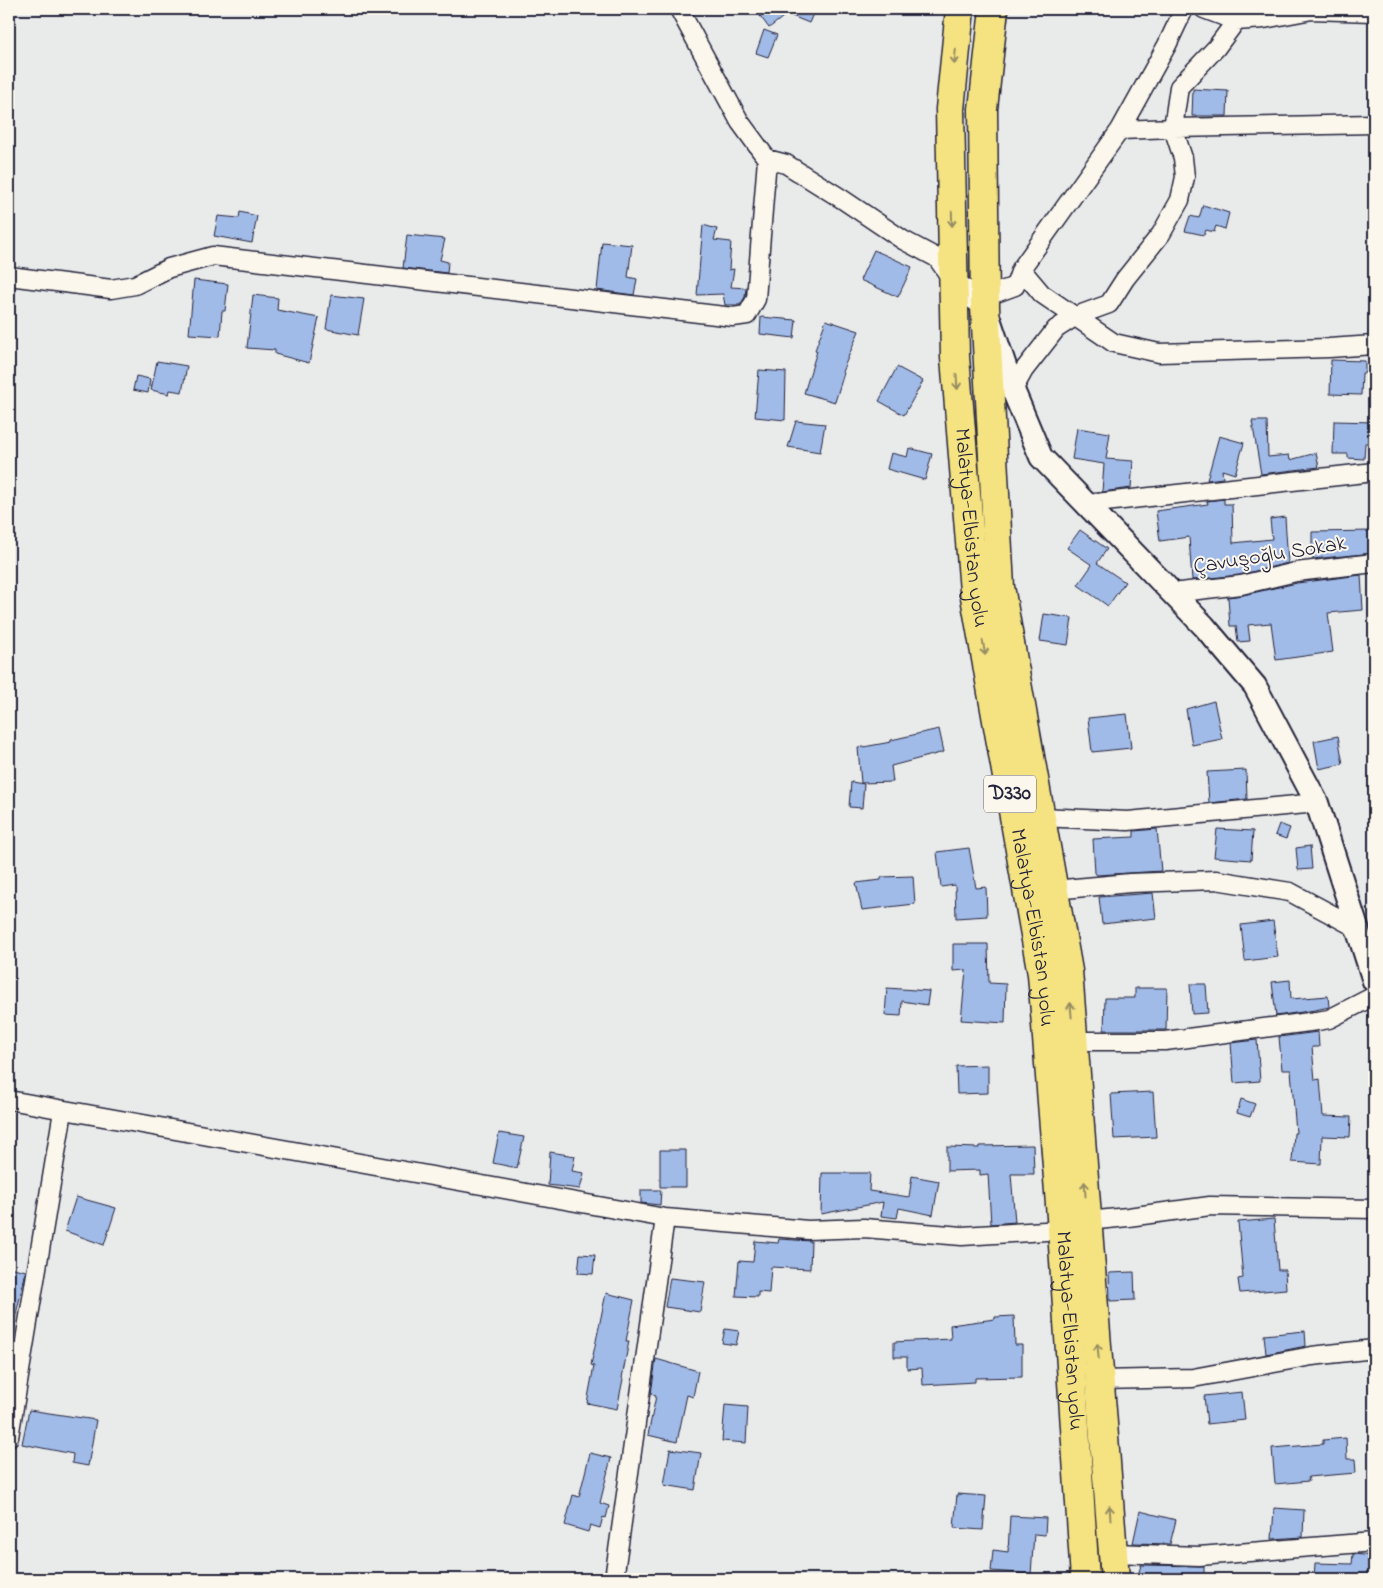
<svg xmlns="http://www.w3.org/2000/svg" width="1383" height="1588" viewBox="0 0 1383 1588" font-family="'Indie Flower',sans-serif">
	<rect width="100%" height="100%" fill="#e9ebeb"/>
	<filter id="ink" filterUnits="userSpaceOnUse"><feTurbulence type="fractalNoise" baseFrequency=".02" numOctaves="2"/><feDisplacementMap in="SourceGraphic" scale="10" xChannelSelector="R" yChannelSelector="G"/><feConvolveMatrix kernelMatrix="1 2 1 2 8 2 1 2 1" color-interpolation-filters="sRGB"/></filter>
	<g filter="url(#ink)">
		<!-- building -->
		<path fill="#a1bbe8" stroke="#22223b" d="M 755,9 L 815,9 L 809,23 L 787,14 L 769,28 Z
			M 764,30 L 777,35 L 768,57 L 756,53 Z
			M 1193,89 L 1228,91 L 1227,116 L 1192,116 Z
			M 1203,205 L 1229,213 L 1225,229 L 1216,226 L 1214,232 L 1206,230 L 1204,235 L 1185,231 L 1190,216 L 1199,218 Z
			M 240,212 L 257,216 L 252,243 L 214,236 L 218,216 L 239,218 Z
			M 703,225 L 717,229 L 714,240 L 731,242 L 729,270 L 734,269 L 731,287 L 746,288 L 745,297 L 740,305 L 725,305 L 723,294 L 697,295 Z
			M 407,235 L 445,239 L 440,260 L 448,262 L 447,273 L 403,268 Z
			M 602,242 L 632,245 L 628,277 L 637,279 L 634,295 L 597,290 Z
			M 874,250 L 912,267 L 898,297 L 860,280 Z
			M 194,280 L 228,284 L 225,311 L 222,311 L 220,336 L 189,334 Z
			M 253,295 L 278,298 L 277,310 L 319,318 L 309,363 L 275,354 L 275,350 L 247,348 Z
			M 331,295 L 364,299 L 358,335 L 326,329 Z
			M 761,317 L 796,320 L 794,338 L 760,334 Z
			M 826,320 L 859,331 L 842,372 L 844,373 L 835,402 L 804,393 L 817,351 L 815,350 Z
			M 1331,360 L 1365,361 L 1365,373 L 1362,373 L 1361,395 L 1330,394 Z
			M 157,361 L 187,366 L 182,392 L 170,390 L 169,394 L 151,390 Z
			M 897,367 L 923,381 L 904,415 L 879,401 Z
			M 759,370 L 786,372 L 785,420 L 755,417 Z
			M 136,376 L 150,379 L 148,393 L 133,390 Z
			M 796,421 L 825,424 L 820,452 L 788,447 Z
			M 1252,421 L 1267,421 L 1268,457 L 1289,455 L 1290,460 L 1316,453 L 1319,467 L 1261,474 Z
			M 1334,421 L 1374,422 L 1374,443 L 1365,443 L 1364,459 L 1348,458 L 1348,454 L 1333,454 Z
			M 1077,428 L 1110,433 L 1106,459 L 1133,461 L 1131,488 L 1102,492 L 1104,464 L 1072,459 Z
			M 1219,436 L 1244,443 L 1235,474 L 1222,470 L 1223,478 L 1207,480 Z
			M 909,448 L 932,454 L 925,480 L 887,469 L 891,453 L 907,457 Z
			M 1224,499 L 1224,504 L 1232,504 L 1233,543 L 1272,539 L 1270,519 L 1285,517 L 1288,563 L 1239,575 L 1192,580 L 1189,537 L 1160,541 L 1156,511 L 1208,504 L 1207,501 Z
			M 1080,530 L 1107,549 L 1097,563 L 1125,582 L 1108,606 L 1078,585 L 1092,565 L 1067,548 Z
			M 1374,531 L 1374,553 L 1312,559 L 1312,532 Z
			M 1361,575 L 1363,610 L 1328,613 L 1333,652 L 1276,660 L 1271,623 L 1248,625 L 1250,641 L 1238,642 L 1236,626 L 1230,626 L 1228,597 L 1243,595 L 1297,583 Z
			M 1044,614 L 1072,618 L 1068,645 L 1040,641 Z
			M 1214,701 L 1222,739 L 1192,745 L 1186,709 Z
			M 1127,714 L 1131,748 L 1092,752 L 1088,718 Z
			M 939,729 L 944,752 L 891,766 L 893,782 L 861,783 L 858,748 L 891,742 L 891,740 Z
			M 1338,736 L 1343,764 L 1319,769 L 1314,741 Z
			M 1246,770 L 1247,799 L 1209,803 L 1207,772 Z
			M 851,782 L 864,784 L 862,808 L 849,807 Z
			M 1279,824 L 1290,828 L 1286,839 L 1275,835 Z
			M 1157,829 L 1161,871 L 1097,875 L 1095,873 L 1093,839 L 1134,837 L 1134,831 Z
			M 1217,829 L 1253,831 L 1251,860 L 1214,857 Z
			M 1310,846 L 1312,869 L 1298,870 L 1296,848 Z
			M 969,848 L 976,888 L 986,887 L 987,916 L 956,918 L 955,885 L 941,887 L 937,852 Z
			M 913,876 L 915,904 L 862,910 L 856,883 L 881,880 L 881,877 Z
			M 1153,893 L 1156,918 L 1102,924 L 1099,897 Z
			M 1273,921 L 1278,957 L 1245,961 L 1241,925 Z
			M 953,944 L 988,944 L 989,983 L 1006,984 L 1005,1023 L 961,1020 L 966,970 L 953,971 Z
			M 1290,980 L 1291,999 L 1328,996 L 1329,1007 L 1315,1010 L 1276,1016 L 1272,982 Z
			M 1190,984 L 1206,984 L 1208,1013 L 1192,1014 Z
			M 887,988 L 929,991 L 927,1005 L 902,1001 L 901,1016 L 885,1015 Z
			M 1135,988 L 1167,988 L 1166,1030 L 1104,1030 L 1105,998 L 1135,998 Z
			M 1318,1032 L 1319,1047 L 1312,1047 L 1315,1080 L 1320,1079 L 1323,1116 L 1351,1117 L 1350,1137 L 1322,1136 L 1321,1164 L 1292,1162 L 1294,1133 L 1296,1133 L 1291,1070 L 1282,1070 L 1279,1037 Z
			M 1257,1040 L 1260,1081 L 1234,1083 L 1231,1043 Z
			M 988,1065 L 988,1093 L 957,1094 L 956,1066 Z
			M 1153,1092 L 1156,1137 L 1114,1139 L 1111,1094 Z
			M 1241,1099 L 1255,1104 L 1250,1117 L 1237,1113 Z
			M 499,1133 L 524,1137 L 517,1168 L 493,1163 Z
			M 1033,1145 L 1034,1174 L 1011,1174 L 1015,1222 L 991,1224 L 988,1174 L 980,1175 L 980,1170 L 947,1171 L 947,1147 L 979,1148 L 979,1146 Z
			M 660,1150 L 686,1150 L 686,1187 L 660,1187 Z
			M 550,1152 L 575,1156 L 572,1171 L 584,1173 L 580,1189 L 548,1185 Z
			M 822,1173 L 870,1173 L 869,1191 L 909,1197 L 912,1176 L 939,1181 L 933,1215 L 899,1208 L 897,1218 L 881,1216 L 883,1202 L 821,1214 Z
			M 641,1190 L 661,1190 L 660,1205 L 641,1203 Z
			M 76,1197 L 116,1208 L 104,1245 L 65,1231 Z
			M 1274,1219 L 1278,1270 L 1285,1270 L 1286,1289 L 1240,1293 L 1238,1279 L 1243,1278 L 1238,1222 Z
			M 779,1239 L 811,1241 L 810,1269 L 771,1267 L 769,1293 L 758,1292 L 758,1297 L 736,1296 L 739,1261 L 753,1262 L 755,1241 L 778,1243 Z
			M 580,1254 L 595,1255 L 593,1274 L 578,1273 Z
			M 9,1267 L 26,1271 L 14,1323 L 9,1323 Z
			M 1134,1272 L 1135,1300 L 1110,1301 L 1109,1273 Z
			M 670,1278 L 705,1282 L 700,1312 L 665,1307 Z
			M 606,1293 L 634,1300 L 626,1341 L 629,1341 L 622,1378 L 623,1379 L 617,1409 L 587,1403 L 594,1366 L 591,1365 Z
			M 1014,1316 L 1015,1345 L 1022,1345 L 1022,1377 L 975,1378 L 975,1382 L 923,1385 L 922,1368 L 907,1369 L 907,1357 L 894,1357 L 894,1342 L 951,1339 L 950,1325 L 995,1319 L 995,1317 Z
			M 725,1329 L 739,1331 L 736,1345 L 722,1343 Z
			M 1305,1331 L 1306,1346 L 1266,1354 L 1264,1335 Z
			M 656,1359 L 698,1371 L 693,1397 L 687,1395 L 677,1442 L 648,1435 L 656,1396 L 651,1394 Z
			M 1242,1392 L 1245,1420 L 1207,1424 L 1204,1396 Z
			M 725,1405 L 748,1407 L 746,1443 L 722,1441 Z
			M 29,1410 L 96,1420 L 88,1466 L 72,1463 L 73,1454 L 22,1444 Z
			M 1346,1438 L 1347,1459 L 1355,1459 L 1356,1473 L 1308,1477 L 1309,1481 L 1275,1484 L 1272,1448 L 1323,1444 L 1323,1440 Z
			M 670,1449 L 701,1453 L 695,1490 L 664,1485 Z
			M 590,1453 L 611,1458 L 600,1503 L 609,1506 L 606,1518 L 603,1517 L 600,1528 L 590,1525 L 588,1532 L 565,1525 L 573,1495 L 579,1497 Z
			M 957,1494 L 986,1496 L 983,1530 L 954,1528 Z
			M 1274,1508 L 1304,1510 L 1303,1537 L 1272,1539 Z
			M 1140,1511 L 1176,1520 L 1170,1544 L 1133,1543 Z
			M 1010,1516 L 1046,1518 L 1045,1535 L 1034,1534 L 1031,1574 L 991,1571 L 993,1550 L 1008,1552 Z
			M 1353,1554 L 1374,1556 L 1374,1579 L 1314,1579 L 1315,1563 L 1352,1564 Z
			M 1141,1565 L 1204,1566 L 1204,1579 L 1137,1579 Z"/>
		<g fill="none" stroke-linecap="round" stroke-linejoin="round">
			<defs>
				<path id="minor" d="M 679,9 L 740,122 L 767,159 L 786,164 L 842,199 L 903,240 L 937,258 L 953,281
					M 1204,9 L 1236,21 L 1264,19 L 1312,10 L 1372,12
					M 1120,130 L 1173,128 L 1374,124
					M 1021,269 L 1120,130 L 1167,45 L 1184,9
					M 9,276 L 111,289 L 135,285 L 169,268 L 213,256 L 733,317 L 747,315 L 756,299 L 767,159
					M 985,297 L 1015,286 L 1021,269 L 1042,294 L 1114,343 L 1159,353 L 1329,348 L 1374,345
					M 1013,390 L 1024,370 L 1056,329 L 1076,316 L 1109,304 L 1125,279 L 1161,234 L 1180,200 L 1185,177 L 1183,158 L 1173,128 L 1179,87 L 1216,48 L 1236,21 L 1242,9
					M 1087,504 L 1374,472
					M 1172,593 L 1241,585 L 1296,572 L 1374,563
					M 1040,817 L 1128,821 L 1317,803
					M 1053,890 L 1130,883 L 1216,880 L 1290,892 L 1357,928
					M 1073,1041 L 1165,1041 L 1317,1021 L 1329,1019 L 1374,996
					M 9,1100 L 665,1218 L 808,1230 L 864,1228 L 962,1236 L 1062,1230 L 1087,1221 L 1128,1217 L 1210,1206 L 1374,1209
					M 1100,1380 L 1193,1378 L 1312,1356 L 1374,1349
					M 9,1437 L 63,1111
					M 1113,1553 L 1199,1556 L 1374,1542
					M 614,1579 L 665,1218"/>
				<path id="tertiary" d="M 954,282 L 985,307 L 1013,390 L 1041,457 L 1204,626 L 1255,686 L 1317,803 L 1374,981"/>
				<g id="primary">
					<path id="s1" d="M 960,9 L 950,109 L 955,357 L 974,591 L 1042,974 L 1062,1230 L 1085,1579"/>
					<path d="M 994,9 L 983,109 L 985,307 L 1000,587 L 1068,971 L 1115,1579"/>
				</g>
			</defs>
			<!-- minor casing -->
			<use href="#minor" stroke="#22223b" stroke-width="21"/>
			<!-- tertiary casing -->
			<use href="#tertiary" stroke="#22223b" stroke-width="26"/>
			<!-- primary casing -->
			<use href="#primary" stroke="#22223b" stroke-width="31"/>
			<!-- minor -->
			<use href="#minor" stroke="#fbf7ec" stroke-width="18"/>
			<!-- tertiary -->
			<use href="#tertiary" stroke="#fbf7ec" stroke-width="22"/>
			<!-- primary -->
			<use href="#primary" stroke="#f5e382" stroke-width="28"/>
		</g>
		<!-- one-way arrows -->
		<defs><path id="oneway-shaft" d="M-6 0H5M1.5-3L5.5 0L1.5 3" fill="none" stroke-width="1.6" stroke-linecap="round" stroke-linejoin="round" transform="scale(1.25)"/></defs>
		<g stroke="#968c62">
			<use href="#oneway-shaft" transform="translate(955 57) rotate(96)"/>
			<use href="#oneway-shaft" transform="translate(952 219) rotate(89)"/>
			<use href="#oneway-shaft" transform="translate(957 382) rotate(86)"/>
			<use href="#oneway-shaft" transform="translate(984 648) rotate(80)"/>
			<use href="#oneway-shaft" transform="translate(1071 1010) rotate(-95)"/>
			<use href="#oneway-shaft" transform="translate(1085 1189) rotate(-94)"/>
			<use href="#oneway-shaft" transform="translate(1098 1351) rotate(-95)"/>
			<use href="#oneway-shaft" transform="translate(1110 1513) rotate(-94)"/>
		</g>
	</g>
	<g text-anchor="middle" dominant-baseline="central" stroke-width="4" stroke-linejoin="round" paint-order="stroke">
		<!-- shield labels -->
		<rect fill="#fbf7ec" stroke="#636270" stroke-width="1" x="984" y="775.5" width="52" height="37" rx="4"/>
		<g font-size="21" font-weight="bold" fill="#22223b">
			<text x="1010" y="794">D330</text>
		</g>
		<!-- street labels -->
		<g font-size="22" fill="#22223b" stroke="#fbf7ec">
			<text stroke="none"><textPath href="#s1" startOffset="520">Malatya-Elbistan yolu</textPath></text>
			<text transform="translate(1270 556) rotate(-9)">Çavuşoğlu Sokak</text>
			<text stroke="none"><textPath href="#s1" startOffset="925">Malatya-Elbistan yolu</textPath></text>
			<text stroke="none"><textPath href="#s1" startOffset="1330">Malatya-Elbistan yolu</textPath></text>
		</g>
	</g>
	<!-- margin -->
	<rect width="1383" height="1588" fill="none" stroke="#fbf7ec" stroke-width="30"/>
	<rect x="15" y="15" width="1353" height="1558" fill="none" stroke="#22223b" stroke-width="2" filter="url(#ink)"/>
</svg>
